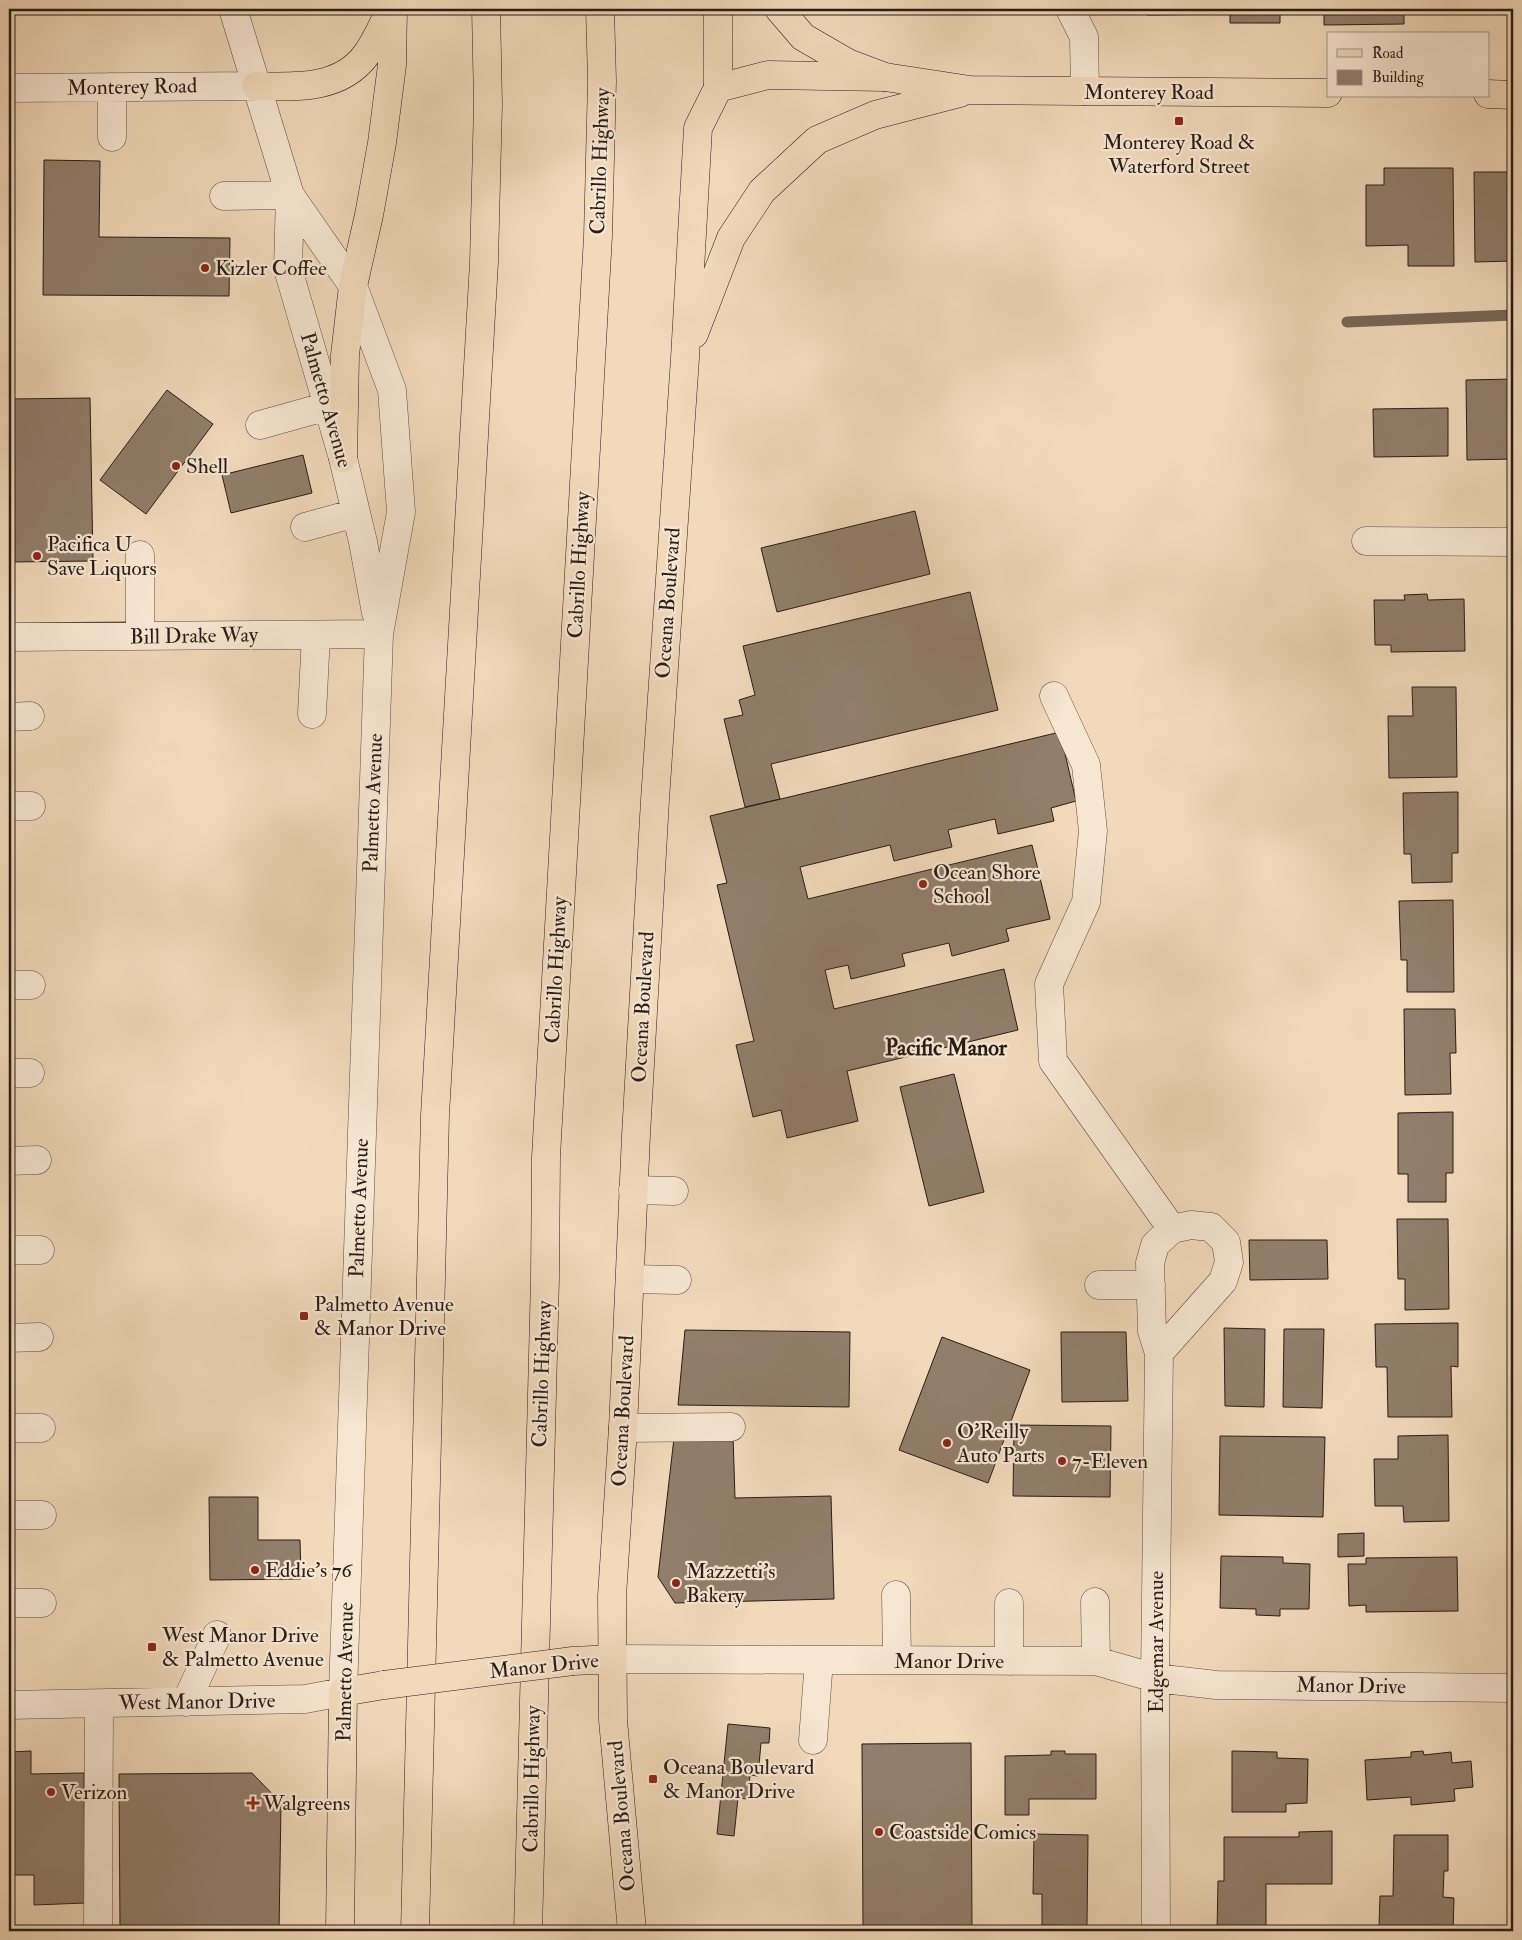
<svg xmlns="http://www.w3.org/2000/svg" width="1522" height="1940" viewBox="0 0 1522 1940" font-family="'IM FELL Double Pica',serif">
	<rect width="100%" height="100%" fill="#f1d9ba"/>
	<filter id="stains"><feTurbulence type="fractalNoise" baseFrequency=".004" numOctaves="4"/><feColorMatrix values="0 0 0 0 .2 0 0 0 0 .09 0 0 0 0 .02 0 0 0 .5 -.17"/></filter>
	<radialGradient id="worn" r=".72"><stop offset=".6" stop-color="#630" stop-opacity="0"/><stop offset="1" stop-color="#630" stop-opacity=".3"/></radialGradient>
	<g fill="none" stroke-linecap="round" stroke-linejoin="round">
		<!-- stream -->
		<path stroke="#786757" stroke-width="11" d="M 1347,322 L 1513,315"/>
	</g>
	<!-- building -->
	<path fill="#917e6b" stroke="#291c16" d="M 1147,9 L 1280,9 L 1280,23 L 1230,23 L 1230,14 L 1147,15 Z
		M 1324,9 L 1404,9 L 1404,24 L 1324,25 Z
		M 1421,9 L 1501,9 L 1501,11 L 1421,12 Z
		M 44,160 L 100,161 L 99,237 L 230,238 L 229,296 L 43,295 Z
		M 1384,168 L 1453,168 L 1454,266 L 1408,266 L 1408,245 L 1366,246 L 1366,185 L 1384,185 Z
		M 1474,172 L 1513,172 L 1513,261 L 1475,262 Z
		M 1513,379 L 1513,459 L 1467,460 L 1466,380 Z
		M 167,390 L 213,424 L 146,514 L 100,480 Z
		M 90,398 L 93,561 L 9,562 L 9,399 Z
		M 1448,408 L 1448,456 L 1374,457 L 1373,409 Z
		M 303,455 L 312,493 L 231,513 L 222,475 Z
		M 915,511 L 930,574 L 777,612 L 761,548 Z
		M 970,592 L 998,710 L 771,764 L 780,799 L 745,807 L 724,719 L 743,715 L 739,700 L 755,695 L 743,646 Z
		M 1427,594 L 1428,600 L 1464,599 L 1465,651 L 1391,652 L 1391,645 L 1375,645 L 1374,600 L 1405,600 L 1404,595 Z
		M 1412,687 L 1456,687 L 1457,777 L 1389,778 L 1388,716 L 1413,716 Z
		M 1060,732 L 1076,801 L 1051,808 L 1054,821 L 998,834 L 995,819 L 948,830 L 952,847 L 894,861 L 890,845 L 800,867 L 808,899 L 1032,845 L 1050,919 L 1006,929 L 1009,941 L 952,956 L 949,943 L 902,954 L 905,966 L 851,979 L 848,965 L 825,970 L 834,1009 L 1004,969 L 1018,1030 L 847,1071 L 858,1121 L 787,1138 L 781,1110 L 753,1117 L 736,1045 L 754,1041 L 717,885 L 727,883 L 710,816 Z
		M 1458,792 L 1458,853 L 1452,853 L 1452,882 L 1412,883 L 1411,854 L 1404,854 L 1403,793 Z
		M 1453,900 L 1454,992 L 1407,992 L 1407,960 L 1401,960 L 1399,901 Z
		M 1404,1009 L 1455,1009 L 1456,1053 L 1450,1053 L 1451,1094 L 1405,1095 Z
		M 954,1074 L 984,1192 L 929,1206 L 900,1087 Z
		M 1453,1112 L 1453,1173 L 1446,1173 L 1446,1202 L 1408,1202 L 1408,1174 L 1398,1174 L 1398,1113 Z
		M 1397,1219 L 1448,1219 L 1449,1309 L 1405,1310 L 1405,1279 L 1398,1279 Z
		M 1249,1240 L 1327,1240 L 1328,1279 L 1250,1280 Z
		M 1458,1323 L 1458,1367 L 1451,1366 L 1452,1417 L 1388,1417 L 1387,1367 L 1376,1367 L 1375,1324 Z
		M 1224,1328 L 1265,1329 L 1264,1407 L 1225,1406 Z
		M 1284,1329 L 1324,1329 L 1322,1408 L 1283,1407 Z
		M 685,1330 L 850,1332 L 849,1407 L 678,1405 Z
		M 1061,1332 L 1126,1332 L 1128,1401 L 1062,1402 Z
		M 942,1337 L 1030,1370 L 988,1483 L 899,1450 Z
		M 1014,1425 L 1111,1426 L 1110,1497 L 1013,1496 Z
		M 1448,1435 L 1449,1521 L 1404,1522 L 1403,1506 L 1375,1506 L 1374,1459 L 1398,1459 L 1398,1436 Z
		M 733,1436 L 735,1498 L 831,1496 L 834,1599 L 675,1603 L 658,1577 L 674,1438 Z
		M 1220,1436 L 1325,1437 L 1323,1517 L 1219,1515 Z
		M 209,1497 L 258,1497 L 258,1540 L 300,1540 L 301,1579 L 210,1580 Z
		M 1364,1533 L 1364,1556 L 1338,1557 L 1338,1534 Z
		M 1221,1556 L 1283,1557 L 1283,1563 L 1310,1564 L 1309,1609 L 1280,1609 L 1280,1616 L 1256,1615 L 1256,1609 L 1220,1608 Z
		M 1457,1557 L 1458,1611 L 1366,1612 L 1366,1605 L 1349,1606 L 1348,1564 L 1366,1564 L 1366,1558 Z
		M 728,1724 L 770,1728 L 769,1743 L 761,1743 L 758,1776 L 750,1775 L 748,1799 L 738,1798 L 734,1836 L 717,1834 Z
		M 971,1743 L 972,1927 L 863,1928 L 862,1744 Z
		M 31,1751 L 31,1774 L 84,1773 L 85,1903 L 34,1905 L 34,1875 L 9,1875 L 9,1752 Z
		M 1051,1751 L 1065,1751 L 1065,1754 L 1096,1754 L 1096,1799 L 1029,1799 L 1029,1815 L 1005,1815 L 1005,1756 L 1051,1755 Z
		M 1232,1751 L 1277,1752 L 1277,1758 L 1308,1759 L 1307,1803 L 1286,1804 L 1286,1812 L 1232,1812 Z
		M 1423,1751 L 1424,1755 L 1451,1752 L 1452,1763 L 1471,1761 L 1473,1787 L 1454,1789 L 1455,1801 L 1411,1805 L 1411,1797 L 1367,1800 L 1365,1760 L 1411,1757 L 1411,1752 Z
		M 252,1773 L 281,1803 L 279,1931 L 120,1931 L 119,1774 Z
		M 1332,1831 L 1332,1884 L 1266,1884 L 1266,1930 L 1217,1930 L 1218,1881 L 1224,1881 L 1224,1837 L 1299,1837 L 1299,1832 Z
		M 1034,1834 L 1088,1835 L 1087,1926 L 1042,1925 L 1042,1894 L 1033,1894 Z
		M 1394,1835 L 1448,1835 L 1448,1871 L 1444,1871 L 1443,1897 L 1454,1898 L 1453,1931 L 1389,1931 L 1389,1927 L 1379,1927 L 1380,1896 L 1393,1896 Z"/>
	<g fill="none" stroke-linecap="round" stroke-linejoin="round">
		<defs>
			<path id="minor" d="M 1070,9 L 1084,37 L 1085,91
				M 112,87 L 112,137
				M 9,88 L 256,86
				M 290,195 L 288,269 L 343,458 L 363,542 L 376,613
				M 224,196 L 290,195
				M 260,425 L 328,406
				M 305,527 L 356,513
				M 1366,541 L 1513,542
				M 140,636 L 140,555
				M 9,637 L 379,634
				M 1054,696 L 1086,765 L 1093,831 L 1086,902 L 1049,984 L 1053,1061 L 1172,1229
				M 312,714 L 316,635
				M 9,717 L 30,716
				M 9,806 L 31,806
				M 9,985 L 31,985
				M 9,1073 L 30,1073
				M 9,1161 L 37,1160
				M 633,1190 L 674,1191
				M 1191,1225 L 1211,1227 L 1226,1242 L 1229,1262 L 1223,1281 L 1159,1353 L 1152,1331 L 1150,1263 L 1155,1245 L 1172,1229 Z
				M 9,1250 L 40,1250
				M 630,1279 L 677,1280
				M 1099,1285 L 1151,1285
				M 9,1338 L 39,1337
				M 9,1428 L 41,1428
				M 623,1428 L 731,1427
				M 9,1515 L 42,1515
				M 896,1595 L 897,1660
				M 1095,1602 L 1096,1661
				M 9,1603 L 42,1603
				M 1009,1603 L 1009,1661
				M 613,1659 L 1096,1661 L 1155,1678 L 1216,1685 L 1513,1688
				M 186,1702 L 217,1635
				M 9,1705 L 305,1699 L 343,1692 L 379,634 L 401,512 L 392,390 L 353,286 L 290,195 L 233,9
				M 813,1740 L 819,1660
				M 98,1931 L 99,1704
				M 1156,1931 L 1155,1678 L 1159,1353"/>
			<path id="major" d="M 1488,94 L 1513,95
				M 694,334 L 731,238 L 762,191 L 817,140 L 875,115 L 960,93
				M 573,1661 L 613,1659
				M 340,1931 L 343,1692 L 384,1685
				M 632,1931 L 613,1720 L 612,1596 L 623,1428 L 636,1135 L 655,800 L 685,358 L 698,128 L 718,88 L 768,75 L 885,77 L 970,90 L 1328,93"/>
			<path id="highway" d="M 718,9 L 718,88
				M 779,9 L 803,37 L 848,63 L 885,77
				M 256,86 C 295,87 340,90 366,55 C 376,41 383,25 390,10
				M 343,458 L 345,355 L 353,286 L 369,215 L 382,143 L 392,65 L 393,9
				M 415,1931 L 435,1115 L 484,262 L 488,104 L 486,9
				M 528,1931 L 545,1278 L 546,1157 L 598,236 L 602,81 L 600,9"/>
		</defs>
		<!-- minor casing -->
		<use href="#minor" stroke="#5b4b3f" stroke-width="29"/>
		<!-- major casing -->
		<use href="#major" stroke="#291c16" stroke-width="29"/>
		<!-- highway casing -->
		<use href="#highway" stroke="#291c16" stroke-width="29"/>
		<!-- minor -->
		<use href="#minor" stroke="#f6e6d2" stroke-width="28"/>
		<!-- major -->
		<use href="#major" stroke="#f1d9ba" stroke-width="28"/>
		<!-- highway -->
		<use href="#highway" stroke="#f1d9ba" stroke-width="28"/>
		<defs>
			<path id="major-bridge" d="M 384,1685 L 573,1661"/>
		</defs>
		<!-- major-bridge casing -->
		<use href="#major-bridge" stroke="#291c16" stroke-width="29" stroke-linecap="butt"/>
		<!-- major-bridge -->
		<use href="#major-bridge" stroke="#f1d9ba" stroke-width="28"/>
	</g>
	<!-- markers -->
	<g fill="#8f2418" stroke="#f6e6d2" stroke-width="2">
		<rect x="1174" y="116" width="10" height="10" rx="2.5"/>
		<circle cx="205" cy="268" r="5"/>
		<circle cx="176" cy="466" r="5"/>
		<circle cx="37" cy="556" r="5"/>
		<circle cx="923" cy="884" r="5"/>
		<rect x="299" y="1311" width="10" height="10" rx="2.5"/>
		<circle cx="947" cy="1443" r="5"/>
		<circle cx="1062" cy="1461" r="5"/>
		<circle cx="255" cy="1570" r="5"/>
		<circle cx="676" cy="1583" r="5"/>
		<rect x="147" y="1642" width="10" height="10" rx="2.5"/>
		<rect x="648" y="1774" width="10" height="10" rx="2.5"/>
		<circle cx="51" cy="1792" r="5"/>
		<path d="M250.5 1795.5h5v5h5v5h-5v5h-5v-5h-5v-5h5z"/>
		<circle cx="879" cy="1832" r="5"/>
	</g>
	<g text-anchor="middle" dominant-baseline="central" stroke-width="4.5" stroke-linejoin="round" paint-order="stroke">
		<!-- street labels -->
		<g font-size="21" fill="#291c16" stroke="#f6e6d2">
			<text transform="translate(132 87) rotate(-1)">Monterey Road</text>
			<text x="1149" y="92">Monterey Road</text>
			<text transform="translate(600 161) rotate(-88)">Cabrillo Highway</text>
			<text transform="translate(326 400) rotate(74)">Palmetto Avenue</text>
			<text transform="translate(579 565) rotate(-87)">Cabrillo Highway</text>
			<text transform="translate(668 603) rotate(-86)">Oceana Boulevard</text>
			<text transform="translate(194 636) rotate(-1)">Bill Drake Way</text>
			<text transform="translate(373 803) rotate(-88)">Palmetto Avenue</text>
			<text transform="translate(556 970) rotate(-87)">Cabrillo Highway</text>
			<text transform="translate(643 1007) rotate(-87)">Oceana Boulevard</text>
			<text transform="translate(359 1208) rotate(-88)">Palmetto Avenue</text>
			<text transform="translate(542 1374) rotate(-88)">Cabrillo Highway</text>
			<text transform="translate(623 1411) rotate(-87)">Oceana Boulevard</text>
			<text transform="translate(1156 1642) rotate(-90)">Edgemar Avenue</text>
			<text x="949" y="1661">Manor Drive</text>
			<text transform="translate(544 1666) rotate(-6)">Manor Drive</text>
			<text transform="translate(345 1672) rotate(-89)">Palmetto Avenue</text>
			<text transform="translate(1351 1686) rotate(1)">Manor Drive</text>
			<text transform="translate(197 1702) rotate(-1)">West Manor Drive</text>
			<text transform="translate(532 1779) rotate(-89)">Cabrillo Highway</text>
			<text transform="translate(622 1816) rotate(-95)">Oceana Boulevard</text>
		</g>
		<!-- poi labels -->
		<g font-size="21" fill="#291c16" stroke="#f6e6d2" text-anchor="start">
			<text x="1179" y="142" text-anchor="middle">Monterey Road &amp;<tspan x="1179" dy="24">Waterford Street</tspan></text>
			<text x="215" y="268">Kizler Coffee</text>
			<text x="186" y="466">Shell</text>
			<text x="47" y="544">Pacifica U<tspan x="47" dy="24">Save Liquors</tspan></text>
			<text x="933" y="872">Ocean Shore<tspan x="933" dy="24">School</tspan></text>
			<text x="314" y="1304">Palmetto Avenue<tspan x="314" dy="24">&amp; Manor Drive</tspan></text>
			<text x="957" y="1431">O'Reilly<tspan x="957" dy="24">Auto Parts</tspan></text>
			<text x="1072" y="1461">7-Eleven</text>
			<text x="265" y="1570">Eddie's 76</text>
			<text x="686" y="1571">Mazzetti's<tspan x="686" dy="24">Bakery</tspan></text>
			<text x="162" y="1635">West Manor Drive<tspan x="162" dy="24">&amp; Palmetto Avenue</tspan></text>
			<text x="663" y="1767">Oceana Boulevard<tspan x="663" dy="24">&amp; Manor Drive</tspan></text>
			<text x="61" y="1792">Verizon</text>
			<text x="263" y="1803">Walgreens</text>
			<text x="889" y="1832">Coastside Comics</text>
		</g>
		<!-- neighbourhood labels -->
		<g font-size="22" font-weight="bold" fill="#291c16" stroke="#f6e6d2">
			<text x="946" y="1048">Pacific Manor</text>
		</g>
	</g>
	<!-- margin -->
	<rect width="1522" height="1940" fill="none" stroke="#f1d9ba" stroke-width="30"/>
	<rect x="10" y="10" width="1502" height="1920" fill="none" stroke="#291c16" stroke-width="2.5"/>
	<rect x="15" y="15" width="1492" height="1910" fill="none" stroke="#291c16"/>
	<!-- legend -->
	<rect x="1327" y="32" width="162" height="65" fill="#f6e6d2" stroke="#a49587"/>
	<rect x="1337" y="49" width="25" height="8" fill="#f1d9ba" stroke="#a49587"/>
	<text x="1372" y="58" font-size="15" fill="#291c16">Road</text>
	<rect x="1337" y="70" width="25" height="15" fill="#917e6b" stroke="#a49587"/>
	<text x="1372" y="82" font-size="15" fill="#291c16">Building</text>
	<rect width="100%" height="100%" filter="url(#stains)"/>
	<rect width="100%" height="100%" fill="url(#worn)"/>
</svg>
